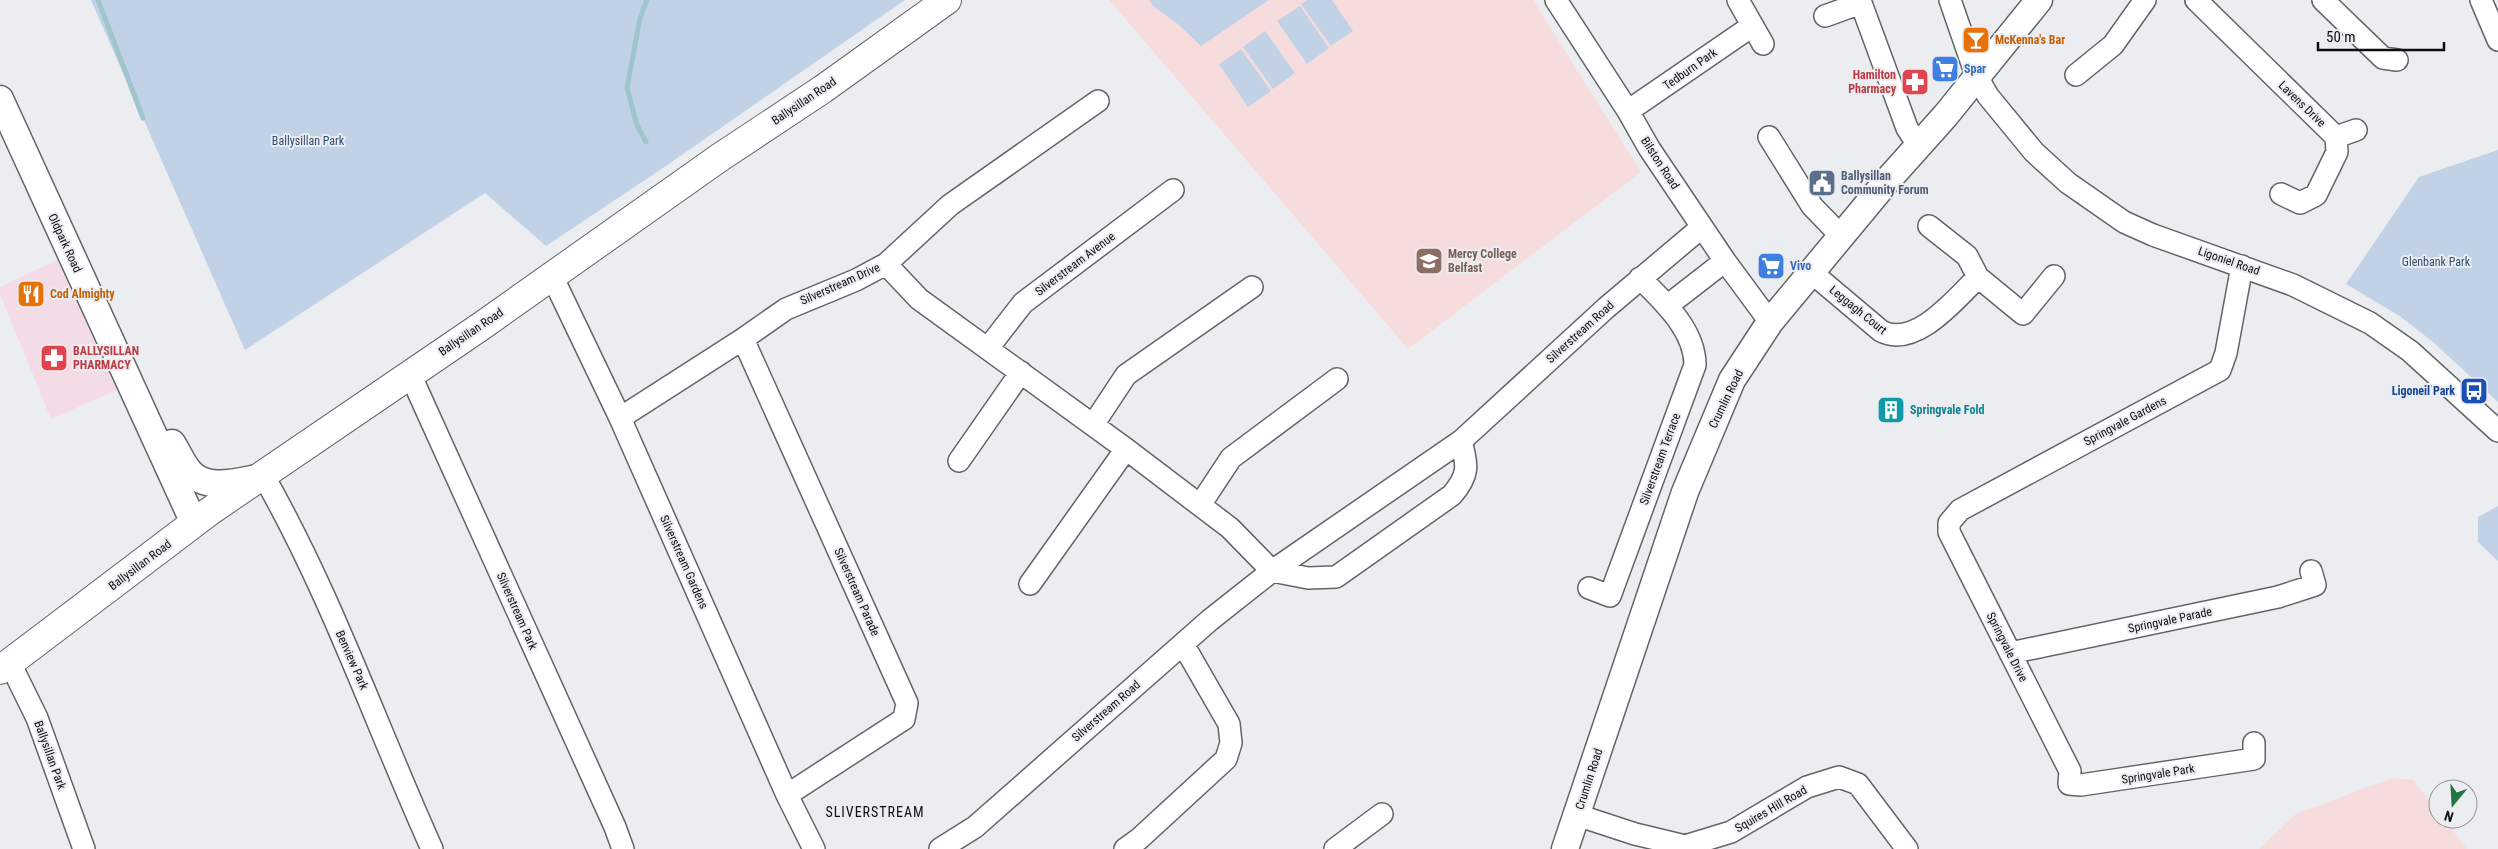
<svg xmlns="http://www.w3.org/2000/svg" width="2498" height="849" viewBox="0 0 2498 849" font-family="'Roboto Condensed',sans-serif">
	<rect width="100%" height="100%" fill="#ebedf1"/>
	<!-- commercial -->
	<path fill="#f4dce6" d="M 57,260 L 117,390 L 51,419 L 0,294 L 0,287 Z"/>
	<!-- education -->
	<path fill="#f7dcdd" d="M 1109,0 L 1533,0 L 1641,172 L 1408,349 Z
		M 2392,778 L 2413,780 L 2438,812 L 2438,819 L 2444,819 L 2467,849 L 2259,849 L 2296,814 Z"/>
	<!-- green -->
	<path fill="#c2d2e6" d="M 91,0 L 905,0 L 663,168 L 546,246 L 485,193 L 245,350 Z
		M 1149,0 L 1269,0 L 1201,46 L 1179,25 L 1153,6 Z
		M 1307,0 L 1332,0 L 1353,31 L 1331,46 L 1301,4 Z
		M 1300,6 L 1329,48 L 1307,64 L 1277,21 Z
		M 1265,31 L 1295,73 L 1273,89 L 1243,47 Z
		M 1241,49 L 1271,91 L 1248,107 L 1219,64 Z
		M 2498,150 L 2498,402 L 2433,342 L 2401,317 L 2346,284 L 2419,177 Z
		M 2498,506 L 2498,561 L 2478,542 L 2478,517 Z"/>
	<g fill="none" stroke-linecap="round" stroke-linejoin="round">
		<!-- stream -->
		<path stroke="#9ec6cc" stroke-width="5" d="M 98,0 L 143,118
			M 646,142 L 637,125 L 627,88 L 640,18 L 647,0"/>
		<defs>
			<path id="minor" d="M 1556,0 L 1628,111 L 1649,148 L 1725,261 L 1770,322
				M 1738,0 L 1763,44
				M 1950,0 L 1976,75 L 1988,96 L 2034,152 L 2068,183 L 2124,222 L 2153,235 L 2293,285 L 2370,323 L 2410,351 L 2498,431
				M 2196,0 L 2336,137 L 2337,152 L 2316,195 L 2300,203 L 2281,194
				M 2323,0 L 2383,58 L 2397,60
				M 2481,0 L 2498,40
				M 1825,16 L 1861,3 L 1907,128 L 1919,147
				M 2076,75 L 2113,45 L 2145,0
				M 1628,111 L 1752,26
				M 1769,137 L 1812,206 L 1842,237
				M 2336,137 L 2356,130
				M 1929,226 L 1967,256 L 1978,277 L 2023,314 L 2054,276
				M 886,264 L 919,299 L 1126,449 L 1230,528 L 1272,571 L 1308,578 L 1336,577 L 1452,495 C 1469,475 1468,466 1461,441
				M 2242,266 L 2226,353 L 2220,370 L 1960,510 L 1949,523 L 1949,532 L 2070,771 L 2069,784 L 2081,785 L 2254,759 L 2254,743
				M 1811,272 L 1881,331 C 1915,349 1956,299 1978,277
				M 552,276 L 620,418 L 787,795 L 814,849
				M 1667,306 L 1725,261
				M 743,339 L 907,703 L 904,719 L 787,795
				M 988,348 L 1023,303 L 1173,190
				M 410,374 L 615,827 L 623,849
				M 620,418 L 743,339 L 786,309 L 856,280 L 886,264 L 950,205 L 1098,101
				M 1093,425 L 1126,375 L 1252,287
				M 959,461 L 1021,372
				M 263,475 C 331,594 376,725 432,849
				M 1200,505 L 1231,458 L 1337,379
				M 1030,584 L 1126,449
				M 1589,588 L 1610,596 L 1695,365 C 1695,330 1663,301 1640,278
				M 2010,653 L 2278,597 L 2315,585 L 2311,571
				M 10,663 L 37,718 L 84,849
				M 1577,815 L 1635,834 L 1685,846 L 1731,832 L 1807,787 L 1839,777 L 1858,784 L 1907,849
				M 940,849 L 975,827 L 1210,620 L 1272,571 L 1461,441 L 1606,308 L 1702,227
				M 1125,849 L 1139,839 L 1226,759 L 1231,743 L 1229,724 L 1183,644
				M 1335,849 L 1382,814"/>
			<path id="major" d="M 0,99 L 194,523
				M 172,443 C 178,452 182,463 189,471 C 205,491 236,482 257,478
				M 1565,849 L 1685,492 L 1732,380 L 1770,322 L 1887,181 L 1946,115 L 2039,0"/>
			<path id="highway" d="M 0,670 L 210,511 L 480,327 L 719,158 L 823,89 L 947,0"/>
		</defs>
		<!-- minor casing -->
		<use href="#minor" stroke="#626567" stroke-width="24"/>
		<!-- major casing -->
		<use href="#major" stroke="#626567" stroke-width="29"/>
		<!-- highway casing -->
		<use href="#highway" stroke="#626567" stroke-width="30"/>
		<!-- minor -->
		<use href="#minor" stroke="#fff" stroke-width="21"/>
		<!-- major -->
		<use href="#major" stroke="#fff" stroke-width="26"/>
		<!-- highway -->
		<use href="#highway" stroke="#fff" stroke-width="28"/>
	</g>
	<!-- icons -->
	<defs>
		<symbol id="bar-square" viewBox="-11 -11 22 22"><rect x="-9" y="-9" width="18" height="18" rx="4" fill="#e8710a" stroke="#ebedf1"/><path d="M-6-5H6L.8 .8V4.5H3.5V6h-7V4.5H-.8V.8Z" fill="#fff"/></symbol>
		<symbol id="supermarket-square" viewBox="-11 -11 22 22"><rect x="-9" y="-9" width="18" height="18" rx="4" fill="#3f7fe0" stroke="#ebedf1"/><path d="M-6-5.5h2.5l.6 2H6L4.5 2H-2.5L-4.4-4H-6ZM-1.5 3.2a1.3 1.3 0 1 0 .1 0ZM3 3.2a1.3 1.3 0 1 0 .1 0Z" fill="#fff"/></symbol>
		<symbol id="pharmacy-square" viewBox="-11 -11 22 22"><rect x="-9" y="-9" width="18" height="18" rx="4" fill="#e0444e" stroke="#ebedf1"/><path d="M-2-6h4v4h4v4h-4v4h-4v-4h-4v-4h4Z" fill="#fff"/></symbol>
		<symbol id="civic-square" viewBox="-11 -11 22 22"><rect x="-9" y="-9" width="18" height="18" rx="4" fill="#5c6f8a" stroke="#ebedf1"/><path d="M-.6-6.5H3V-4.5H.6V-3L4-1V1h2V6H-6V1h2V-1L-.6-3ZM-1.2 2.5V6h2.4V2.5Z" fill="#fff"/></symbol>
		<symbol id="school-square" viewBox="-11 -11 22 22"><rect x="-9" y="-9" width="18" height="18" rx="4" fill="#8d6e63" stroke="#ebedf1"/><path d="M0-5L7-2L0 1L-7-2ZM-4 1L0 2.5L4 1V4Q0 6-4 4Z" fill="#fff"/></symbol>
		<symbol id="restaurant-square" viewBox="-11 -11 22 22"><rect x="-9" y="-9" width="18" height="18" rx="4" fill="#e8710a" stroke="#ebedf1"/><path d="M-5-6h1v4h1v-4h1v4h1v-4h1v5L-1.5 .5V6h-2V.5L-5-1ZM5-6V6H3V1.5H1.5Q1.5-4 5-6Z" fill="#fff"/></symbol>
		<symbol id="bus-square" viewBox="-11 -11 22 22"><rect x="-9" y="-9" width="18" height="18" rx="4" fill="#1a4fb4" stroke="#ebedf1"/><path d="M-5-6H5V4H4V6H2V4H-2V6H-4V4H-5ZM-3.5-4V0h7V-4ZM-3.5 1.2v1.5H-2V1.2ZM2 1.2v1.5H3.5V1.2Z" fill="#fff"/></symbol>
		<symbol id="building-square" viewBox="-11 -11 22 22"><rect x="-9" y="-9" width="18" height="18" rx="4" fill="#0f9aa8" stroke="#ebedf1"/><path d="M-4-6H4V6H1V3H-1V6H-4ZM-2.5-4.3h1.7v1.8h-1.7ZM.8-4.3h1.7v1.8H.8ZM-2.5-1h1.7V.8h-1.7ZM.8-1h1.7V.8H.8Z" fill="#fff"/></symbol>
	</defs>
	<g fill-rule="evenodd">
		<use href="#bar-square" x="1960" y="24" width="32" height="32"/>
		<use href="#supermarket-square" x="1929" y="53" width="32" height="32"/>
		<use href="#pharmacy-square" x="1899" y="66" width="32" height="32"/>
		<use href="#civic-square" x="1806" y="167" width="32" height="32"/>
		<use href="#school-square" x="1413" y="245" width="32" height="32"/>
		<use href="#supermarket-square" x="1755" y="250" width="32" height="32"/>
		<use href="#restaurant-square" x="15" y="278" width="32" height="32"/>
		<use href="#pharmacy-square" x="38" y="342" width="32" height="32"/>
		<use href="#bus-square" x="2458" y="375" width="32" height="32"/>
		<use href="#building-square" x="1875" y="394" width="32" height="32"/>
	</g>
	<g text-anchor="middle" dominant-baseline="central" stroke-width="4" stroke-linejoin="round" paint-order="stroke">
		<!-- food labels -->
		<g font-size="12" font-weight="bold" fill="#c56008" stroke="#ebedf1" text-anchor="start">
			<text x="1995" y="40">McKenna's Bar</text>
			<text x="50" y="294">Cod Almighty</text>
		</g>
		<!-- street labels -->
		<g font-size="12" fill="#0d0e0f" stroke="#ebedf1">
			<text transform="translate(1690 69) rotate(-35)">Tedburn Park</text>
			<text transform="translate(804 101) rotate(-34)">Ballysillan Road</text>
			<text transform="translate(2302 104) rotate(44)">Lavens Drive</text>
			<text transform="translate(1660 163) rotate(57)">Bilston Road</text>
			<text transform="translate(65 243) rotate(65)">Oldpark Road</text>
			<text transform="translate(2229 261) rotate(19)">Ligoniel Road</text>
			<text transform="translate(1075 264) rotate(-37)">Silverstream Avenue</text>
			<text transform="translate(840 284) rotate(-24)">Silverstream Drive</text>
			<text transform="translate(1858 310) rotate(39)">Leggagh Court</text>
			<text transform="translate(471 332) rotate(-34)">Ballysillan Road</text>
			<text transform="translate(1580 332) rotate(-42)">Silverstream Road</text>
			<text transform="translate(1726 399) rotate(-64)">Crumlin Road</text>
			<text transform="translate(2125 421) rotate(-28)">Springvale Gardens</text>
			<text transform="translate(1660 459) rotate(-70)">Silverstream Terrace</text>
			<text transform="translate(684 562) rotate(66)">Silverstream Gardens</text>
			<text transform="translate(140 565) rotate(-37)">Ballysillan Road</text>
			<text transform="translate(857 592) rotate(66)">Silverstream Parade</text>
			<text transform="translate(517 611) rotate(66)">Silverstream Park</text>
			<text transform="translate(2170 620) rotate(-12)">Springvale Parade</text>
			<text transform="translate(2007 647) rotate(63)">Springvale Drive</text>
			<text transform="translate(352 660) rotate(66)">Benview Park</text>
			<text transform="translate(1106 711) rotate(-41)">Silverstream Road</text>
			<text transform="translate(50 755) rotate(70)">Ballysillan Park</text>
			<text transform="translate(2158 774) rotate(-9)">Springvale Park</text>
			<text transform="translate(1589 779) rotate(-72)">Crumlin Road</text>
			<text transform="translate(1771 809) rotate(-30)">Squires Hill Road</text>
		</g>
		<!-- shop labels -->
		<g font-size="12" font-weight="bold" fill="#366cbe" stroke="#ebedf1" text-anchor="start">
			<text x="1964" y="69">Spar</text>
			<text x="1790" y="266">Vivo</text>
		</g>
		<!-- health labels -->
		<g font-size="12" font-weight="bold" fill="#be3a42" stroke="#ebedf1" text-anchor="end">
			<text x="1896" y="75">Hamilton<tspan x="1896" dy="14">Pharmacy</tspan></text>
			<text x="73" y="351" text-anchor="start">BALLYSILLAN<tspan x="73" dy="14">PHARMACY</tspan></text>
		</g>
		<!-- park labels -->
		<g font-size="12" fill="#2f4e74" stroke="#ebedf1">
			<text x="308" y="141">Ballysillan Park</text>
			<text x="2436" y="262">Glenbank Park</text>
		</g>
		<!-- service labels -->
		<g font-size="12" font-weight="bold" fill="#4e5e75" stroke="#ebedf1" text-anchor="start">
			<text x="1841" y="176">Ballysillan<tspan x="1841" dy="14">Community Forum</tspan></text>
		</g>
		<!-- education labels -->
		<g font-size="12" font-weight="bold" fill="#785e54" stroke="#ebedf1" text-anchor="start">
			<text x="1448" y="254">Mercy College<tspan x="1448" dy="14">Belfast</tspan></text>
		</g>
		<!-- transit labels -->
		<g font-size="12" font-weight="bold" fill="#164399" stroke="#ebedf1" text-anchor="end">
			<text x="2455" y="391">Ligoneil Park</text>
		</g>
		<!-- culture labels -->
		<g font-size="12" font-weight="bold" fill="#0d838f" stroke="#ebedf1" text-anchor="start">
			<text x="1910" y="410">Springvale Fold</text>
		</g>
		<!-- neighbourhood labels -->
		<g font-size="14" letter-spacing="1" fill="#0d0e0f" stroke="#ebedf1">
			<text x="875" y="812">SLIVERSTREAM</text>
		</g>
	</g>
	<!-- north arrow -->
	<g transform="translate(2453 804) rotate(198)"><circle r="24" fill="#ebedf1" stroke="#929497"/>
	<path d="M0-4L9 19L0 12L-9 19Z" fill="#237344"/>
	<text y="-8" font-size="14" font-weight="bold" text-anchor="middle" fill="#0d0e0f">N</text>
	</g>
	<!-- scale -->
	<path d="M2318 42v8h126v-8" fill="none" stroke="#0d0e0f" stroke-width="2.5"/>
	<text x="2326" y="42" font-size="15" fill="#0d0e0f" stroke="#ebedf1" stroke-width="4" paint-order="stroke">50 m</text>
</svg>
